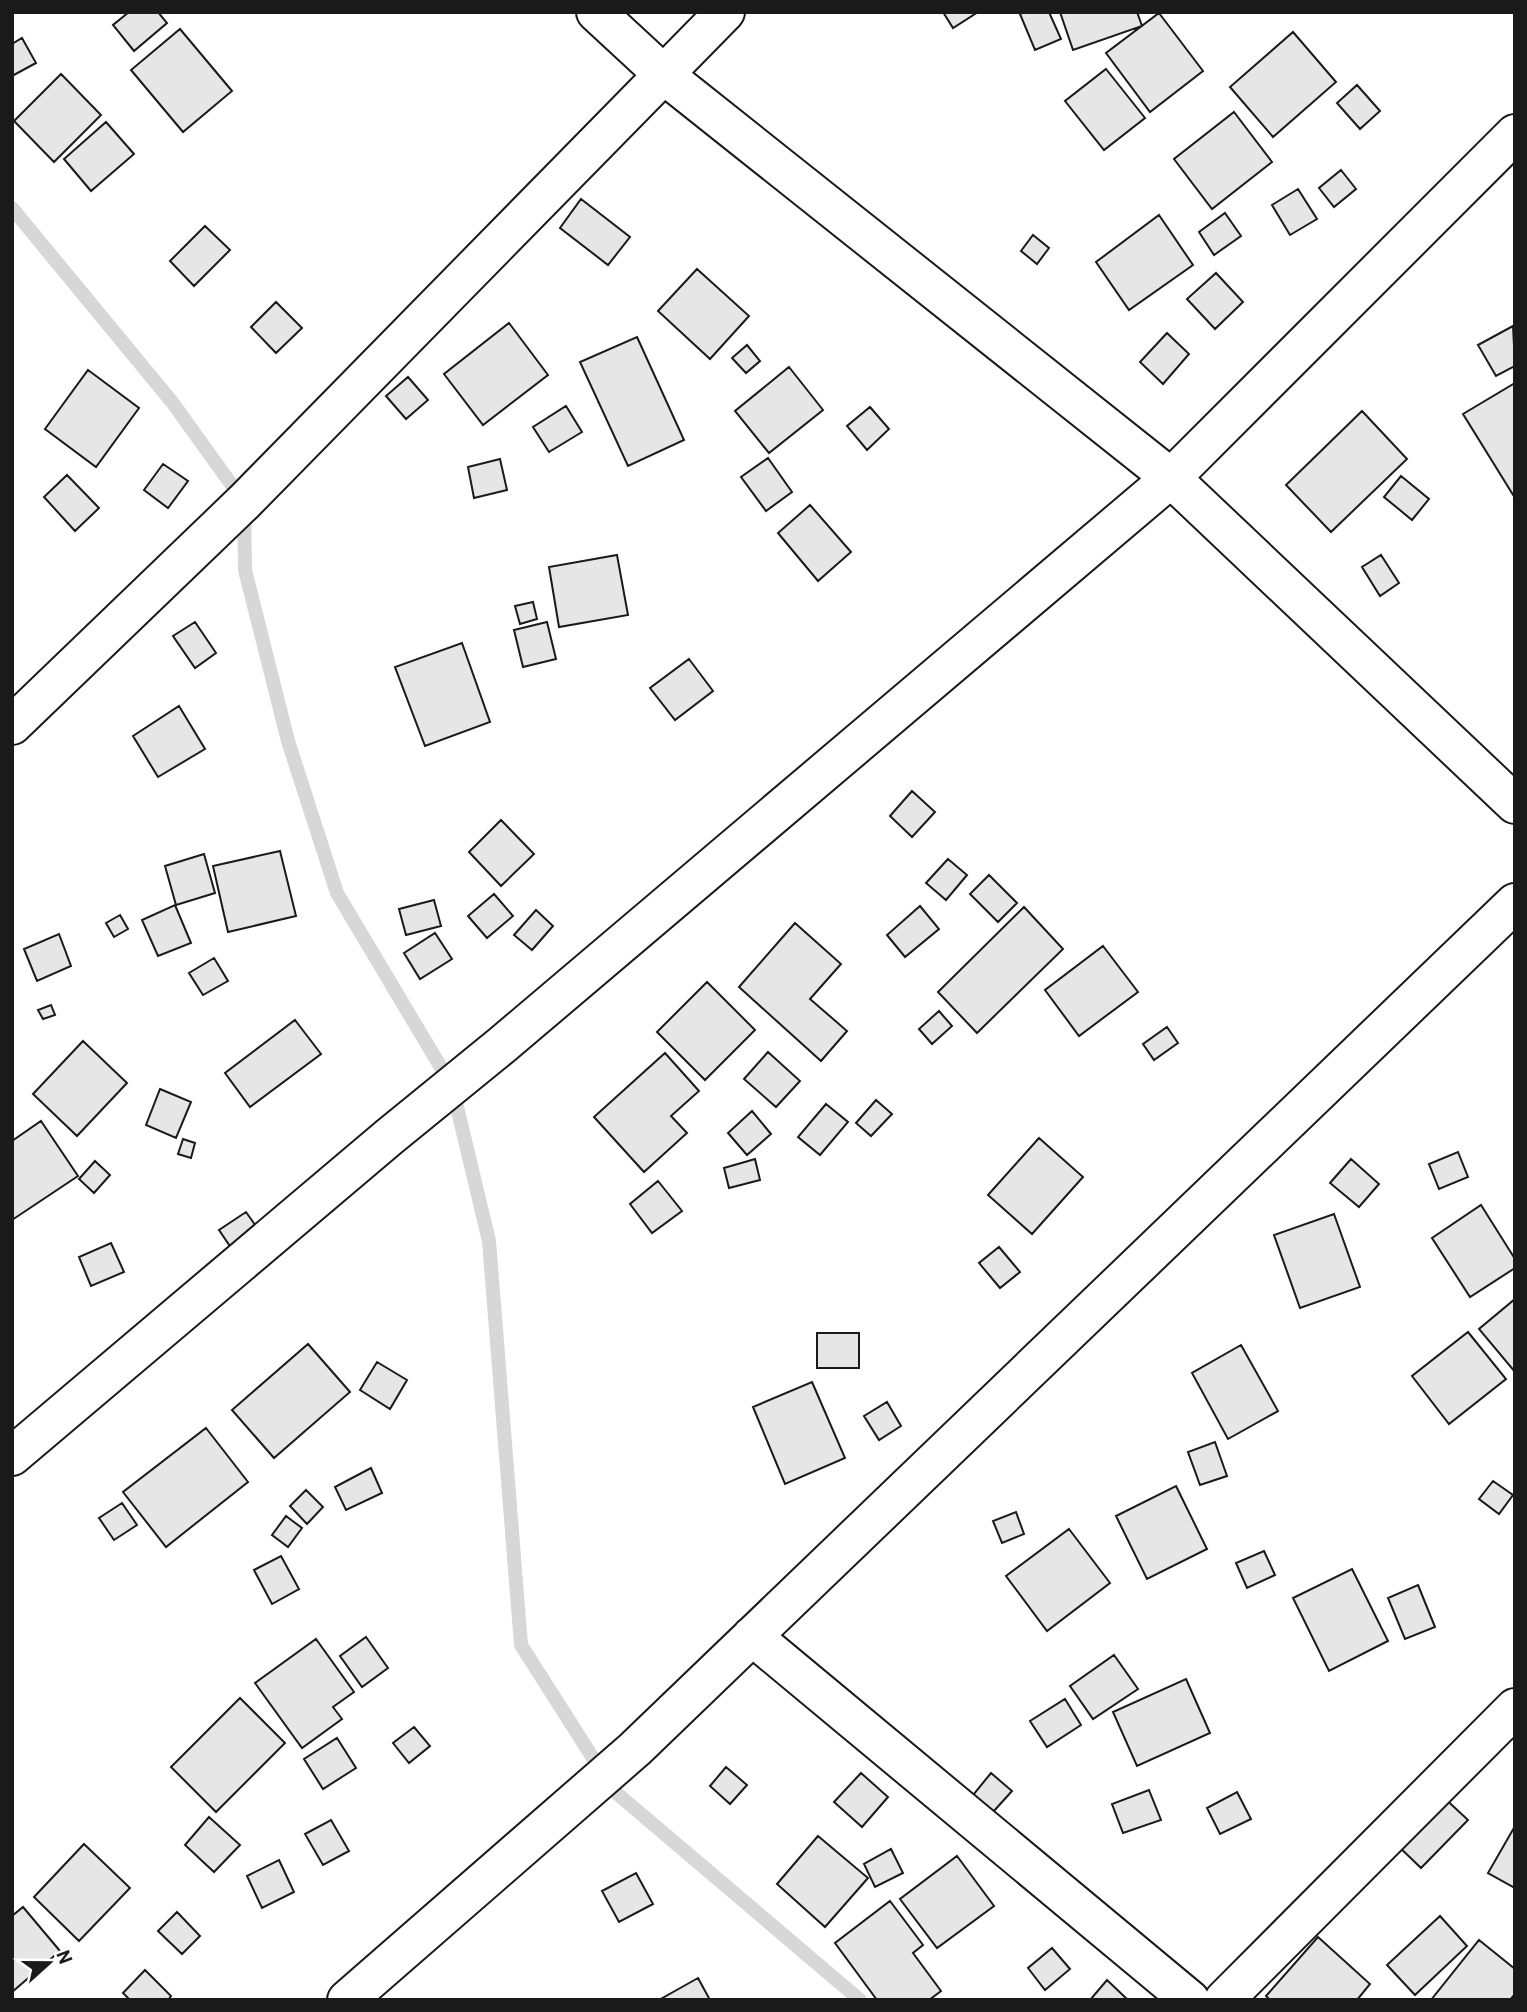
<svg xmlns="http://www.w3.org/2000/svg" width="1527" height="2012" viewBox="0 0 1527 2012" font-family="Barlow,sans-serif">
	<rect width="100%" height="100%" fill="#fff"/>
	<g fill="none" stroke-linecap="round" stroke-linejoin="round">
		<!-- stream -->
		<path stroke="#d7d7d7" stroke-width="14" d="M 12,208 L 172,402 L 244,502 L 245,570 L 288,741 L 337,893 L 452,1086 L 489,1241 L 521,1645 L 614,1791 L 860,2000"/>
	</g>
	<!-- building -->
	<path fill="#e6e6e6" stroke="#1a1a1a" stroke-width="2" d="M 129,12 L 158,12 L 167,23 L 134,51 L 113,25 Z
		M 943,12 L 978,12 L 953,28 Z
		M 1025,12 L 1049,12 L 1061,39 L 1035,50 L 1020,14 Z
		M 1060,12 L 1137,12 L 1142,26 L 1073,50 Z
		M 1159,13 L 1203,71 L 1150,112 L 1106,53 Z
		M 180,29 L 232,91 L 183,132 L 131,70 Z
		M 1293,32 L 1336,82 L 1273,137 L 1230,87 Z
		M 22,38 L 36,63 L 12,76 L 12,44 Z
		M 1106,69 L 1145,118 L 1104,150 L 1065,101 Z
		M 61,74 L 101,115 L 54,162 L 14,121 Z
		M 1357,85 L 1380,111 L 1360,129 L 1337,103 Z
		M 1234,112 L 1272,162 L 1212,209 L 1174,159 Z
		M 106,122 L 134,154 L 91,191 L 64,159 Z
		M 1341,170 L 1356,189 L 1334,207 L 1319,188 Z
		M 1298,189 L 1317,219 L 1290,235 L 1272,205 Z
		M 581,199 L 630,237 L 608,265 L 560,228 Z
		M 1225,213 L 1241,236 L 1214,255 L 1199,232 Z
		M 1159,215 L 1193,265 L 1129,310 L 1096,262 Z
		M 205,226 L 230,250 L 194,286 L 170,261 Z
		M 1033,235 L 1049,248 L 1037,264 L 1021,251 Z
		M 697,269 L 749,316 L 710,359 L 658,311 Z
		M 1216,273 L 1243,302 L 1215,329 L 1187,299 Z
		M 276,302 L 302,328 L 276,353 L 251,327 Z
		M 509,323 L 548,375 L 483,425 L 444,374 Z
		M 1513,326 L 1515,366 L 1496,376 L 1478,345 Z
		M 1167,333 L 1189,354 L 1163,384 L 1140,362 Z
		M 637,337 L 684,440 L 628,466 L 580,362 Z
		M 747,345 L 760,361 L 746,373 L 732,358 Z
		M 789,367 L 823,410 L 769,453 L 735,411 Z
		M 88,370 L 139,408 L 96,467 L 45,429 Z
		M 408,377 L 428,400 L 406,419 L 386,396 Z
		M 1515,383 L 1515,498 L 1463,414 Z
		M 566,406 L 582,432 L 549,452 L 533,427 Z
		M 870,407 L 889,429 L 867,450 L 847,426 Z
		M 1362,411 L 1407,459 L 1331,532 L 1286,485 Z
		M 768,458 L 792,492 L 766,511 L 741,477 Z
		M 500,459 L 507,490 L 474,498 L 468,467 Z
		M 163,464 L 188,481 L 168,508 L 144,490 Z
		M 67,475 L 99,508 L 75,531 L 44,497 Z
		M 1401,476 L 1429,499 L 1412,520 L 1384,497 Z
		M 810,505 L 851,552 L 818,581 L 778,533 Z
		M 617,555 L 628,615 L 559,627 L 549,567 Z
		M 1381,555 L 1399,583 L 1380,596 L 1362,567 Z
		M 533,602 L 537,619 L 520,624 L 515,606 Z
		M 195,622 L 216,653 L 195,668 L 173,636 Z
		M 547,622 L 556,659 L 523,667 L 514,630 Z
		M 462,643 L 490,722 L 425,746 L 395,667 Z
		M 689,659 L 713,691 L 675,720 L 650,688 Z
		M 179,706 L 205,749 L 158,777 L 133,736 Z
		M 912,791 L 935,812 L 912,837 L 890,816 Z
		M 501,820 L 534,854 L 501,886 L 469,852 Z
		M 280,851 L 296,916 L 228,932 L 213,866 Z
		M 204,854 L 215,893 L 176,905 L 165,866 Z
		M 948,859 L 967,875 L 946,900 L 926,883 Z
		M 989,875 L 1017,903 L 998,922 L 970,894 Z
		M 494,894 L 513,916 L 487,938 L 468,916 Z
		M 434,900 L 441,926 L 406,935 L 399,909 Z
		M 175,905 L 191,943 L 158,956 L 142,920 Z
		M 920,906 L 939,929 L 905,957 L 887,935 Z
		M 1024,907 L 1063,949 L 977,1033 L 938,992 Z
		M 536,910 L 553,926 L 532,950 L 514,935 Z
		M 120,915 L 128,929 L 114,937 L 106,923 Z
		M 795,923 L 841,964 L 810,999 L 847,1031 L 821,1061 L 739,987 Z
		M 435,933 L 452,959 L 420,979 L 404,953 Z
		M 59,934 L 71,966 L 37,981 L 24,949 Z
		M 1103,946 L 1138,992 L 1079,1036 L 1045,990 Z
		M 214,958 L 228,981 L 203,995 L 189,973 Z
		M 707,982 L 755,1030 L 705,1080 L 657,1032 Z
		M 51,1005 L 55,1015 L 43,1019 L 38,1010 Z
		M 939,1011 L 952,1026 L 932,1044 L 919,1029 Z
		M 295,1020 L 321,1054 L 250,1107 L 225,1073 Z
		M 1167,1027 L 1178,1043 L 1154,1060 L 1143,1044 Z
		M 83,1041 L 127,1083 L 77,1136 L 33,1094 Z
		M 768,1052 L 800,1081 L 776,1107 L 744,1079 Z
		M 665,1053 L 699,1091 L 671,1116 L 687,1133 L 644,1172 L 594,1117 Z
		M 160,1089 L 191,1102 L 176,1138 L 146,1125 Z
		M 876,1100 L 892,1114 L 871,1136 L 856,1123 Z
		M 826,1104 L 848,1122 L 820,1155 L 798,1137 Z
		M 752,1111 L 771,1134 L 747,1155 L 728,1133 Z
		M 41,1121 L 78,1176 L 12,1220 L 12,1141 Z
		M 1039,1138 L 1083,1177 L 1032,1234 L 988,1195 Z
		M 183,1139 L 195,1143 L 191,1158 L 178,1154 Z
		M 1458,1152 L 1468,1177 L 1439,1189 L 1429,1164 Z
		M 755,1159 L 760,1180 L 729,1188 L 724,1168 Z
		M 1351,1159 L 1379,1184 L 1359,1207 L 1330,1183 Z
		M 95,1161 L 110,1175 L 94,1193 L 79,1179 Z
		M 658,1181 L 682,1211 L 652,1233 L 630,1204 Z
		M 1481,1205 L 1515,1259 L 1515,1268 L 1470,1297 L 1432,1238 Z
		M 246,1212 L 263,1236 L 236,1255 L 219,1230 Z
		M 1334,1214 L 1360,1287 L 1300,1308 L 1274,1235 Z
		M 111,1243 L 124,1272 L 91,1286 L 79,1257 Z
		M 999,1247 L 1020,1272 L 1000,1288 L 979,1263 Z
		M 1515,1299 L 1515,1372 L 1479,1329 Z
		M 1468,1332 L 1506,1379 L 1449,1424 L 1412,1376 Z
		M 817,1333 L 859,1333 L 859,1368 L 817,1368 Z
		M 308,1344 L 350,1392 L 274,1458 L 232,1410 Z
		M 1241,1345 L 1278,1411 L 1228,1439 L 1192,1373 Z
		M 377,1362 L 407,1380 L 390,1409 L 360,1390 Z
		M 812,1382 L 845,1458 L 785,1484 L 753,1407 Z
		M 887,1402 L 901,1426 L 879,1440 L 864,1416 Z
		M 206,1428 L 248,1482 L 166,1547 L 123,1492 Z
		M 1215,1442 L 1227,1476 L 1200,1485 L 1188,1452 Z
		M 371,1468 L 382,1493 L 346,1510 L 335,1487 Z
		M 1493,1481 L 1513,1495 L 1499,1514 L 1479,1499 Z
		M 1176,1486 L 1207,1549 L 1147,1579 L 1116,1516 Z
		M 306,1490 L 323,1507 L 307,1524 L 290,1506 Z
		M 122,1503 L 137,1525 L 114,1540 L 99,1518 Z
		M 1016,1512 L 1024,1534 L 1002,1543 L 993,1521 Z
		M 286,1516 L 302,1528 L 288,1547 L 272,1535 Z
		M 1069,1529 L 1110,1583 L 1047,1631 L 1006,1576 Z
		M 1264,1551 L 1275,1575 L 1247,1588 L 1236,1563 Z
		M 281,1556 L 299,1589 L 272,1604 L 254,1570 Z
		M 1352,1569 L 1388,1641 L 1329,1671 L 1293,1598 Z
		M 1418,1585 L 1435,1627 L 1405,1639 L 1388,1598 Z
		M 366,1637 L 388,1668 L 362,1687 L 340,1656 Z
		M 316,1639 L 354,1692 L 333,1707 L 342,1719 L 302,1748 L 255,1683 Z
		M 1114,1655 L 1138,1689 L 1093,1719 L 1070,1686 Z
		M 1186,1679 L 1210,1733 L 1137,1766 L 1113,1712 Z
		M 240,1698 L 285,1743 L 216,1812 L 171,1767 Z
		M 1065,1699 L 1081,1725 L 1047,1747 L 1030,1721 Z
		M 414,1727 L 430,1746 L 409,1763 L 393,1743 Z
		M 337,1738 L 356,1768 L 323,1789 L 304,1759 Z
		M 726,1767 L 747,1785 L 730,1804 L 710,1786 Z
		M 861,1773 L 888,1797 L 862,1827 L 834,1802 Z
		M 991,1773 L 1012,1791 L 993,1812 L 973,1795 Z
		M 1149,1790 L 1161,1820 L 1123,1833 L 1112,1804 Z
		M 1237,1792 L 1251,1819 L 1220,1834 L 1207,1808 Z
		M 1439,1793 L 1468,1820 L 1421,1868 L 1393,1841 Z
		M 209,1817 L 240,1845 L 214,1872 L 185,1845 Z
		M 331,1820 L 349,1851 L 323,1865 L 305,1834 Z
		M 1515,1826 L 1515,1888 L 1488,1873 Z
		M 818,1836 L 868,1878 L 825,1927 L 777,1884 Z
		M 84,1844 L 130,1888 L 79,1941 L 34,1897 Z
		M 891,1849 L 903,1873 L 875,1887 L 864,1864 Z
		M 957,1856 L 994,1906 L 937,1948 L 900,1899 Z
		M 279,1860 L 294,1892 L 262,1908 L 247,1876 Z
		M 636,1873 L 653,1904 L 619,1922 L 602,1891 Z
		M 890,1901 L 923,1945 L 913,1953 L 941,1991 L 929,2000 L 877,2000 L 835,1943 Z
		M 23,1907 L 60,1951 L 12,1992 L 12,1916 Z
		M 177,1912 L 200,1936 L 182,1954 L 158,1931 Z
		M 1440,1916 L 1467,1946 L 1415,1995 L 1387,1965 Z
		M 1318,1937 L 1370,1984 L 1357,2000 L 1270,2000 L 1266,1996 Z
		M 1479,1940 L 1515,1969 L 1515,1994 L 1510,2000 L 1431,2000 Z
		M 1052,1948 L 1070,1969 L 1045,1990 L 1028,1968 Z
		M 145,1970 L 171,1996 L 168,2000 L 130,2000 L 123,1993 Z
		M 698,1978 L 710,2000 L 659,2000 Z
		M 1107,1980 L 1128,2000 L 1090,2000 Z"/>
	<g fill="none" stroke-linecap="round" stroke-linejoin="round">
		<defs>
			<path id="minor" d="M 596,12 L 663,74 L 1171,478 L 1515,804
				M 12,725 L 244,502 L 725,12
				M 12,1456 L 389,1137 L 502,1045 L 1171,478 L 1515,134
				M 752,1636 L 1190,2000
				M 347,2000 L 635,1749 L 1515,903
				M 1224,2000 L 1515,1708"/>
		</defs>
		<!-- minor casing -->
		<use href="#minor" stroke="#1a1a1a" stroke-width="42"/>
		<!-- minor -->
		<use href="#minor" stroke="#fff" stroke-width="38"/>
	</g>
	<!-- border -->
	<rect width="1527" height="2012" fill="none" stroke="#1a1a1a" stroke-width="28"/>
	<!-- north arrow -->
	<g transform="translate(49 1963) rotate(69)" stroke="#ffffff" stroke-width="5" paint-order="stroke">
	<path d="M0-5L12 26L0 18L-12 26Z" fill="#1a1a1a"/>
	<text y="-10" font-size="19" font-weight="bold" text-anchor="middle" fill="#1a1a1a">N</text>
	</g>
</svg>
